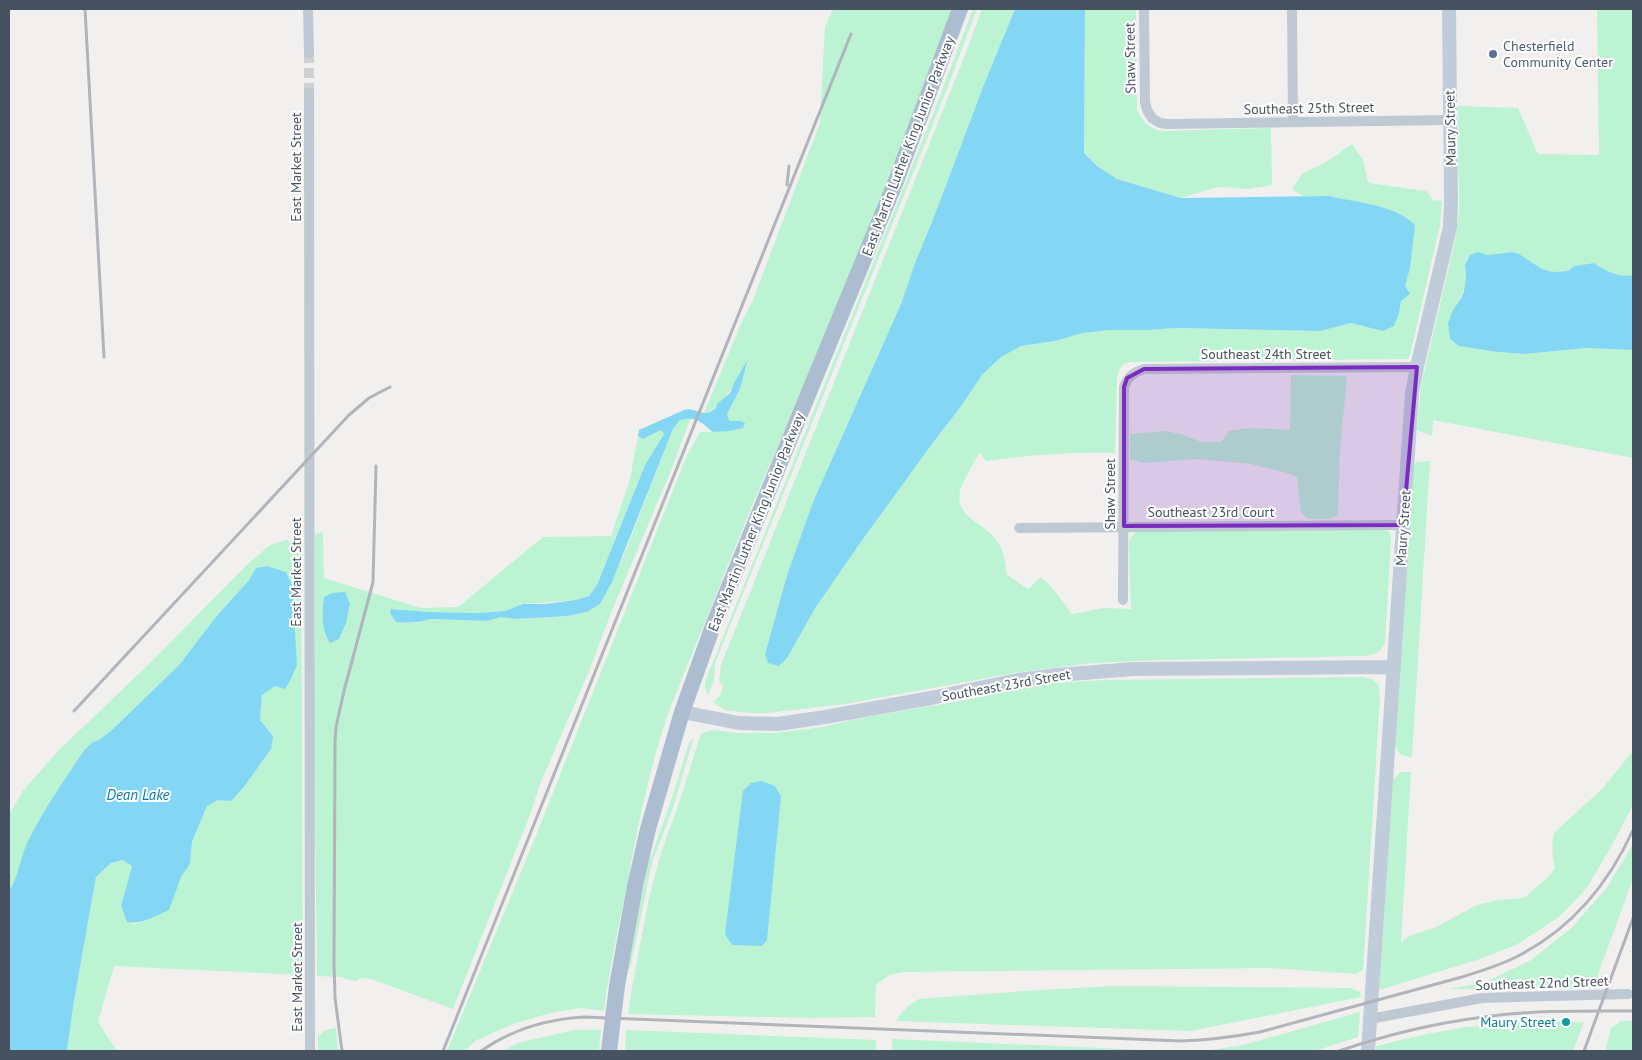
<svg xmlns="http://www.w3.org/2000/svg" width="1642" height="1060" viewBox="0 0 1642 1060" font-family="'PT Sans',sans-serif">
	<rect width="100%" height="100%" fill="#f2f0ef"/>
	<!-- green -->
	<path fill="#bbf3d3" d="M 833,9 L 952,9 L 939,53 L 829,328 L 753,503 L 669,711 C 649,769 637,830 626,890 C 618,930 609,970 604,1011 L 581,1008 L 554,1012 L 513,1024 L 475,1041 L 465,1051 L 447,1051 L 537,833 L 687,455 L 700,432 L 729,431 L 740,421 L 728,421 L 727,413 L 740,389 L 748,361 C 737,377 723,410 704,413 L 743,319 L 752,302 L 820,123 L 825,27 Z
		M 973,9 L 977,9 L 947,89 L 715,663 L 714,680 L 708,696 L 705,686 L 706,679 L 931,119 Z
		M 982,9 L 1015,9 L 985,82 L 932,222 L 915,263 L 901,304 L 813,502 L 788,572 L 765,654 L 787,658 L 814,608 L 863,539 L 935,440 L 962,405 L 982,375 L 1001,357 L 1021,346 L 1055,341 L 1083,333 L 1110,330 L 1148,330 L 1177,328 L 1320,331 L 1351,323 L 1384,330 L 1399,313 L 1400,300 L 1410,268 L 1351,201 L 1330,196 L 1303,196 L 1292,189 L 1303,173 L 1325,163 L 1352,144 L 1363,160 L 1368,183 L 1426,191 L 1433,200 L 1442,201 L 1440,225 L 1410,355 L 1408,359 L 1130,362 C 1121,364 1119,369 1117,378 L 1115,453 C 1070,452 1031,455 986,461 L 980,452 C 975,462 962,482 960,491 C 955,516 979,521 992,535 C 1004,548 1005,559 1007,575 L 1028,589 L 1041,577 C 1054,588 1062,601 1072,614 L 1104,608 L 1131,609 L 1129,549 L 1130,538 L 1137,531 L 1385,530 L 1391,534 L 1391,539 L 1385,643 C 1380,653 1375,655 1364,656 L 1160,660 L 1093,663 L 1020,672 L 845,704 L 767,713 L 749,713 L 725,710 L 713,702 C 719,697 723,694 723,685 L 719,682 L 721,665 L 965,55 Z
		M 1085,9 L 1136,9 L 1137,109 C 1142,121 1147,126 1159,131 L 1271,128 L 1272,185 L 1248,189 L 1218,187 L 1181,198 L 1117,179 L 1097,166 L 1084,153 Z
		M 1597,9 L 1633,9 L 1633,275 C 1620,278 1605,271 1594,263 L 1574,266 L 1568,271 L 1552,272 L 1542,269 L 1519,254 L 1513,252 L 1488,255 L 1478,253 L 1465,265 C 1467,283 1463,296 1453,310 L 1498,352 L 1524,354 L 1586,348 L 1633,350 L 1633,458 L 1433,420 L 1432,436 L 1417,430 L 1421,386 L 1455,241 L 1459,211 L 1458,106 L 1518,108 L 1538,154 L 1599,155 Z
		M 1291,375 L 1347,376 L 1340,450 L 1338,515 L 1330,519 L 1308,519 L 1301,512 L 1297,477 L 1287,473 L 1251,464 L 1197,459 L 1144,463 L 1130,459 L 1130,434 L 1166,431 L 1184,435 L 1201,442 L 1221,442 L 1229,431 L 1250,428 L 1290,430 Z
		M 691,417 L 670,473 L 611,613 L 590,669 L 540,784 L 531,812 L 453,1009 L 371,979 L 361,978 L 356,981 L 348,980 L 342,977 L 317,976 L 314,734 L 315,534 L 323,532 L 324,578 L 421,608 L 458,607 L 543,537 L 611,536 L 630,479 L 638,436 L 644,439 L 661,430 L 664,434 L 645,465 L 597,585 L 589,596 L 576,600 L 523,604 L 505,611 L 478,613 L 430,612 L 392,609 L 396,622 C 408,623 419,624 430,619 L 487,621 L 501,617 L 515,619 L 568,616 L 587,612 L 600,604 L 623,557 L 673,429 L 680,420 Z
		M 1430,461 L 1412,757 C 1402,756 1399,755 1395,745 L 1414,465 L 1417,462 Z
		M 287,540 L 301,550 L 303,975 L 114,966 L 98,1022 L 117,1051 L 67,1051 L 74,1001 L 96,877 L 111,863 L 124,860 L 132,866 L 121,906 L 127,922 L 135,924 L 155,917 L 175,891 L 181,877 L 190,864 L 192,842 L 207,806 L 218,800 L 273,736 L 260,720 L 262,694 L 275,686 L 286,572 L 267,566 L 256,568 L 249,580 L 215,618 L 180,664 L 113,729 L 99,740 L 93,742 L 85,749 L 44,813 L 14,884 L 9,891 L 9,815 L 22,792 L 59,750 L 149,664 L 249,563 L 270,545 Z
		M 1363,677 L 1372,679 L 1379,685 L 1380,697 L 1363,970 L 1356,974 L 1271,968 L 905,972 L 889,975 L 876,985 L 875,1017 L 810,1018 L 628,1014 L 632,987 L 649,898 L 660,856 L 680,800 L 701,733 L 713,730 L 737,733 L 775,733 L 823,727 L 856,719 L 971,699 L 1039,684 L 1105,680 Z
		M 694,737 L 674,805 L 652,863 L 630,969 L 628,969 L 639,907 L 649,862 L 670,804 L 689,743 Z
		M 1633,751 L 1633,805 L 1611,847 L 1586,889 L 1558,918 L 1516,945 L 1480,959 L 1379,990 L 1393,780 L 1400,772 L 1411,772 L 1401,943 L 1409,936 L 1436,927 L 1477,905 L 1498,900 L 1524,898 L 1546,879 L 1555,869 C 1553,856 1550,845 1555,832 L 1602,789 Z
		M 1633,844 L 1633,879 L 1593,988 L 1449,989 L 1486,982 L 1531,960 L 1570,929 L 1606,889 Z
		M 1115,986 L 1351,988 L 1360,992 L 1361,997 L 1191,1031 L 896,1021 C 902,1010 909,1005 919,999 L 1023,991 Z
		M 1360,1012 L 1358,1037 L 1315,1051 L 892,1051 L 892,1039 L 1169,1051 L 1210,1050 L 1243,1045 Z
		M 1621,1021 L 1633,1021 L 1633,1051 L 1605,1051 L 1611,1028 Z
		M 1531,1022 L 1584,1022 L 1573,1051 L 1376,1051 L 1376,1046 L 1422,1035 L 1466,1027 Z
		M 336,1028 L 338,1051 L 318,1051 L 318,1036 L 326,1030 Z
		M 574,1030 L 601,1030 L 599,1051 L 503,1051 L 518,1043 Z
		M 626,1030 L 876,1040 L 876,1051 L 625,1051 Z"/>
	<!-- water -->
	<path fill="#84d7f4" d="M 1015,9 L 1085,9 L 1084,153 L 1097,166 L 1117,179 L 1181,198 L 1329,196 C 1357,203 1394,204 1415,225 L 1410,268 L 1405,286 L 1410,294 L 1401,301 L 1399,313 L 1394,326 L 1383,331 L 1351,323 L 1320,331 L 1177,328 L 1148,330 L 1110,330 L 1083,333 L 1055,341 L 1021,346 L 1001,357 L 982,375 L 962,405 L 935,440 L 863,539 L 815,608 L 787,658 L 779,666 L 768,663 L 765,654 L 788,572 L 813,502 L 901,304 L 915,263 L 932,222 L 985,82 Z
		M 1478,252 L 1488,255 L 1513,252 L 1519,254 L 1542,269 L 1552,272 L 1568,271 L 1574,266 L 1594,263 C 1605,271 1620,278 1633,275 L 1633,350 L 1586,348 L 1524,354 L 1498,352 L 1459,346 L 1450,339 L 1448,323 L 1453,310 L 1461,298 L 1464,291 L 1466,275 L 1465,265 L 1470,255 Z
		M 748,359 L 740,389 L 727,414 L 729,421 L 740,421 L 745,423 L 743,428 L 729,431 L 713,432 C 700,422 697,416 680,420 L 673,429 L 612,582 L 600,604 L 587,612 L 568,616 L 515,619 L 501,617 L 487,621 L 430,619 C 419,623 408,623 396,622 L 390,613 L 391,609 L 430,612 L 478,613 L 505,611 L 523,604 L 545,604 L 576,600 L 589,596 L 597,585 L 645,465 L 664,434 L 661,430 L 643,439 L 638,436 L 639,430 L 684,410 L 689,409 L 704,413 L 710,412 L 716,408 L 717,404 L 730,393 L 734,383 Z
		M 267,566 L 286,572 L 292,585 L 297,665 L 290,681 L 285,689 L 275,686 L 262,695 L 260,720 L 273,736 L 271,749 L 243,788 L 231,801 L 218,800 L 207,806 L 192,842 L 190,864 L 181,877 L 169,910 C 156,916 141,925 127,922 L 121,906 L 132,866 L 123,860 L 111,863 L 96,877 L 74,1001 L 67,1051 L 9,1051 L 9,891 C 19,876 20,857 28,841 C 44,809 65,779 85,749 L 93,742 L 99,740 L 113,729 L 180,664 L 215,618 L 249,580 L 256,568 Z
		M 345,592 L 350,604 L 346,623 L 339,639 L 330,643 C 321,629 322,614 324,597 L 332,593 Z
		M 761,781 L 775,786 L 781,796 L 767,940 L 762,946 L 732,945 L 725,934 L 743,791 L 751,783 Z"/>
	<g fill="none" stroke-linecap="round" stroke-linejoin="round">
		<!-- street-tunnel -->
		<path stroke="#d0d0d2" stroke-width="10" stroke-dasharray="10 5" stroke-linecap="butt" d="M 309,53 L 309,92"/>
		<!-- street -->
		<path stroke="#bfc9d3" stroke-width="10" d="M 308,9 L 309,53
			M 1144,9 L 1145,102 L 1147,110 L 1152,118 L 1160,123 L 1168,124 L 1449,120
			M 1292,9 L 1293,122
			M 309,92 L 310,1051
			M 1019,528 L 1403,525
			M 1123,600 L 1124,387 C 1128,376 1133,373 1144,369 L 1417,367
			M 1370,1019 L 1482,998 L 1628,994"/>
		<!-- secondary -->
		<path stroke="#c1ccda" stroke-width="14" d="M 682,712 L 739,723 L 778,724 L 825,717 L 931,698 L 1018,680 L 1058,675 L 1133,669 L 1393,667
			M 1368,1051 L 1412,393 L 1417,367 L 1450,227 L 1451,201 L 1449,9"/>
		<!-- primary -->
		<path stroke="#adbdd1" stroke-width="16" d="M 617,986 L 635,886 L 648,829 L 682,712 L 714,623 L 896,181 L 960,9"/>
		<!-- rail -->
		<path stroke="#b1b4bb" stroke-width="3" d="M 85,9 L 104,357
			M 787,185 L 789,166
			M 74,711 L 349,415 L 369,398 L 390,387
			M 342,1051 L 335,998 L 334,964 L 335,744 L 336,727 L 344,691 L 373,582 L 376,466
			M 443,1051 L 851,34
			M 481,1051 C 511,1030 547,1019 584,1017 L 1181,1041 C 1208,1040 1233,1037 1260,1032 L 1462,977 C 1480,971 1499,966 1516,957 C 1570,930 1608,885 1633,830
			M 1339,1051 C 1386,1035 1435,1023 1484,1017 C 1533,1010 1584,1011 1633,1011
			M 1584,1051 L 1633,918"/>
		<!-- primary-bridge -->
		<path stroke="#adbdd1" stroke-width="16" d="M 609,1051 L 617,986"/>
	</g>
	<!-- marked area -->
	<path fill="#7b2cbf" fill-opacity="0.2" stroke="#7b2cbf" stroke-width="4" stroke-linejoin="round" d="M 1417,367 L 1403,525 L 1124,526 L 1124,387 L 1127,378 L 1144,369 Z"/>
	<!-- markers -->
	<circle fill="#5c6f8a" stroke="#fff" stroke-width="2" cx="1493" cy="54" r="5"/>
	<circle fill="#0f9aa8" stroke="#fff" stroke-width="2" cx="1566" cy="1022" r="5"/>
	<g text-anchor="middle" dominant-baseline="central" stroke-width="4" stroke-linejoin="round" paint-order="stroke">
		<!-- service labels -->
		<g font-size="14" fill="#4e5e75" stroke="#fff" text-anchor="start">
			<text x="1503" y="46">Chesterfield<tspan x="1503" dy="16">Community Center</tspan></text>
		</g>
		<!-- street labels -->
		<g font-size="14" fill="#46525f" stroke="#fff">
			<text transform="translate(1130 58) rotate(-91)">Shaw Street</text>
			<text transform="translate(1309 108) rotate(-1)">Southeast 25th Street</text>
			<text transform="translate(1450 128) rotate(-91)">Maury Street</text>
			<text transform="translate(908 146) rotate(-69)">East Martin Luther King Junior Parkway</text>
			<text transform="translate(296 167) rotate(-90)">East Market Street</text>
			<text x="1266" y="354">Southeast 24th Street</text>
			<text transform="translate(1110 494) rotate(-90)">Shaw Street</text>
			<text x="1211" y="512">Southeast 23rd Court</text>
			<text transform="translate(756 522) rotate(-68)">East Martin Luther King Junior Parkway</text>
			<text transform="translate(1403 528) rotate(-86)">Maury Street</text>
			<text transform="translate(296 572) rotate(-90)">East Market Street</text>
			<text transform="translate(1006 685) rotate(-10)">Southeast 23rd Street</text>
			<text transform="translate(297 977) rotate(-90)">East Market Street</text>
			<text transform="translate(1542 983) rotate(-2)">Southeast 22nd Street</text>
		</g>
		<!-- culture labels -->
		<g font-size="14" fill="#0d838f" stroke="#fff" text-anchor="end">
			<text x="1556" y="1022">Maury Street</text>
		</g>
		<!-- water labels -->
		<g font-size="15" font-style="italic" fill="#027da7" stroke="#fff">
			<text x="138" y="794">Dean Lake</text>
		</g>
	</g>
	<!-- border -->
	<rect width="1642" height="1060" fill="none" stroke="#46525f" stroke-width="20"/>
</svg>
